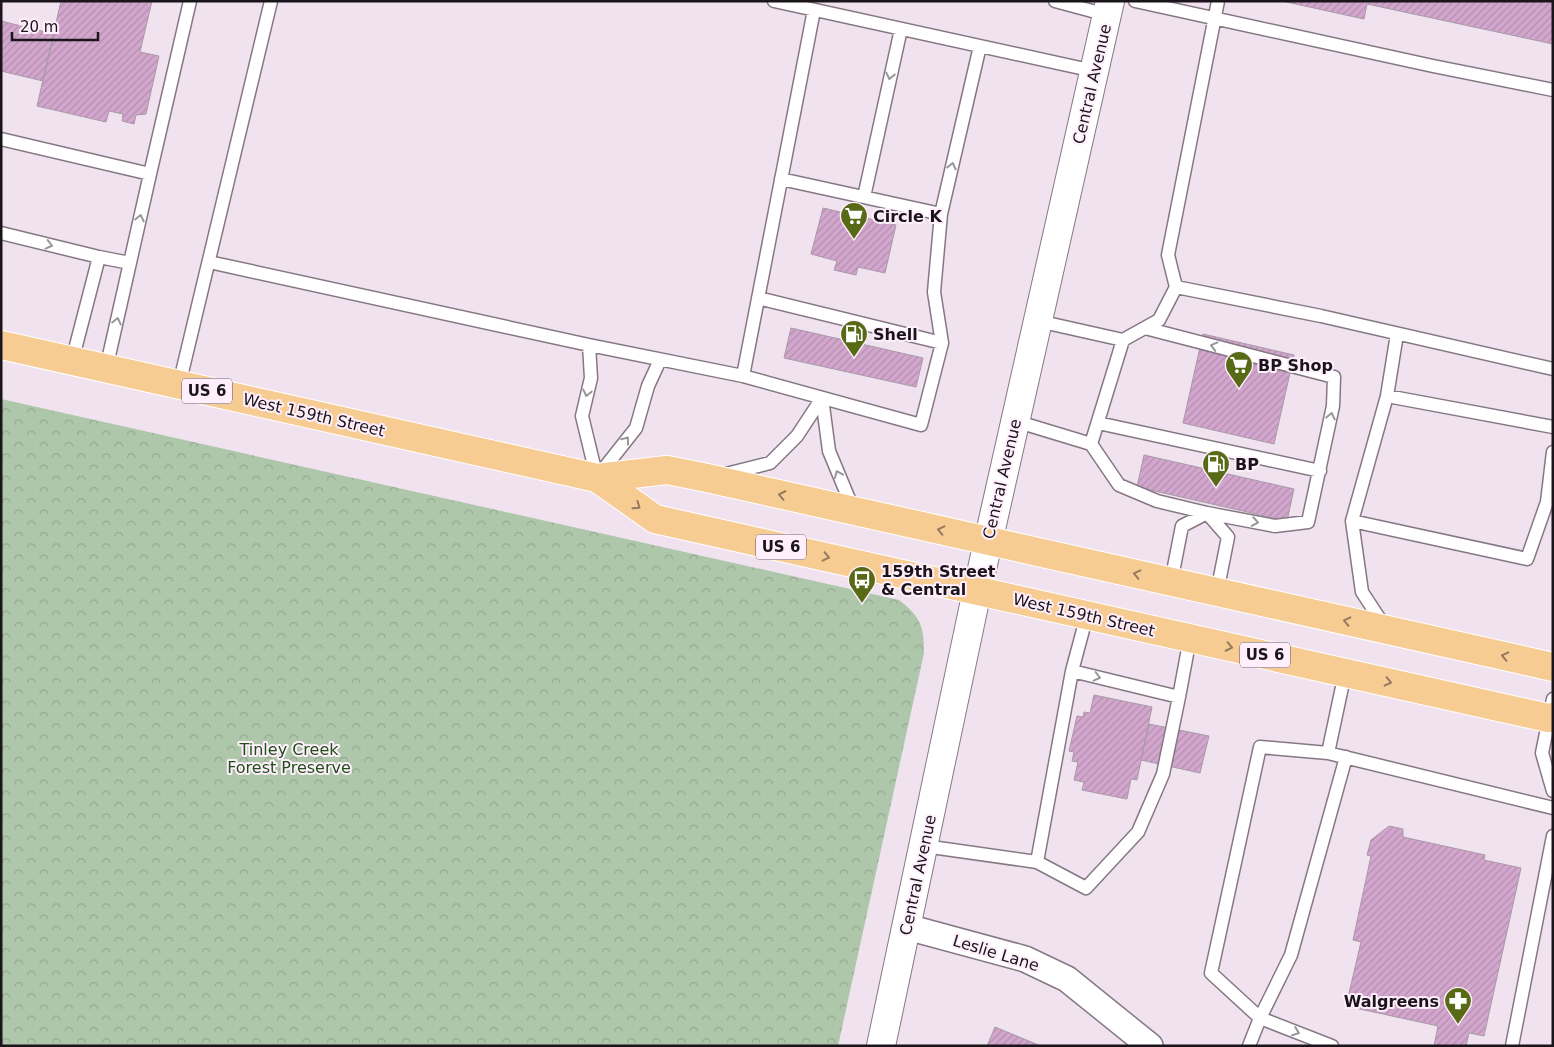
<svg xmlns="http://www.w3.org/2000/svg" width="1554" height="1047" viewBox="0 0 1554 1047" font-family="'DejaVu Sans',sans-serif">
	<defs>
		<pattern id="park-crowns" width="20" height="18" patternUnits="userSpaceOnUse" patternTransform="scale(1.25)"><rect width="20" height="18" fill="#aec6aa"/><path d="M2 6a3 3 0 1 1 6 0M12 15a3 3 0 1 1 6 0" fill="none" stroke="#95a992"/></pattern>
		<pattern id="building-hatch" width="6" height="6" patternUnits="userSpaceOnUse" patternTransform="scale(1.25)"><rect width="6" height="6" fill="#d2a6cd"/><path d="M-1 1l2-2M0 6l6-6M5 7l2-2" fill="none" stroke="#b48eaf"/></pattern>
	</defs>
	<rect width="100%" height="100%" fill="#f1e2ef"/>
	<!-- park -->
	<path fill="url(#park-crowns)" d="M 1,399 L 899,600 C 920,616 924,626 924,653 L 838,1046 L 1,1046 Z"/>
	<!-- building -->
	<path fill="url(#building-hatch)" stroke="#a89aa7" d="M 61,1 L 152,1 L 140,52 L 159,56 L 146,114 L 136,115 L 134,124 L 122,121 L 123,114 L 109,111 L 106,122 L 37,106 Z
		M 1282,1 L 1553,1 L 1553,44 L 1367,4 L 1364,19 Z
		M 1,21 L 54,34 L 43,81 L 1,71 Z
		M 823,208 L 896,225 L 885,273 L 858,267 L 856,275 L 834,270 L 837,261 L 811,254 Z
		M 791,328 L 923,358 L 916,387 L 784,358 Z
		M 1203,334 L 1294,355 L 1274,444 L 1183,423 Z
		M 1144,455 L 1294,489 L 1287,521 L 1137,487 Z
		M 1094,695 L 1152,707 L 1137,780 L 1131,779 L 1127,799 L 1082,790 L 1084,782 L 1074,780 L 1078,762 L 1072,761 L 1074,752 L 1069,751 L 1077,716 L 1083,717 L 1084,712 L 1090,713 Z
		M 1149,724 L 1209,736 L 1200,773 L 1141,760 Z
		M 1389,826 L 1403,829 L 1403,837 L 1485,855 L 1484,860 L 1521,868 L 1484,1036 L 1469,1033 L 1466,1046 L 1434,1046 L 1438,1026 L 1346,1006 L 1361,942 L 1353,940 L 1371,856 L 1367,855 L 1371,840 Z
		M 995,1027 L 1041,1046 L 987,1046 Z"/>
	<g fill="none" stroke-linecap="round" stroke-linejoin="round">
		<defs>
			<path id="service" d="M 774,1 L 1094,71
				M 1055,1 L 1107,15
				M 1135,1 L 1433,66 L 1553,90
				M 1,139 L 150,174 L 190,1
				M 864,197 L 901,29
				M 941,214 L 980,46
				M 1,233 L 99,257 L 130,263
				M 209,262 L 589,345 L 743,376 L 814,10
				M 1176,287 L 1168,255 L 1218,1
				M 758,298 L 942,343
				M 1038,321 L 1123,340 L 1091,444
				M 1397,334 L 1387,396 L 1352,521 L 1527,559 L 1547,502 L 1553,452
				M 1123,340 L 1159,320 L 1176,287 L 1321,316 L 1553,369
				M 589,345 L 591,378 L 582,416 L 597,478
				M 72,361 L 99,257
				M 106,369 L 150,174
				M 743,376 L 921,425 L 942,343 L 934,292 L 941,214 L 781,179
				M 179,385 L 271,1
				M 1387,396 L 1553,427
				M 1015,421 L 1091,444 L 1119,485 L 1157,501 L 1207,513 L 1275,526 L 1308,522 L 1333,406 L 1334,377 L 1145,328
				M 1098,423 L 1320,471
				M 722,475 L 770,463 L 797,436 L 822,398 L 829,451 L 849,499 L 857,507
				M 598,476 L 636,428 L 648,386 L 660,360
				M 1207,513 L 1228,537 L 1217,592
				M 1352,521 L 1362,592 L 1385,627
				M 1171,582 L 1182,526 L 1207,513
				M 1087,615 L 1072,671 L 1179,697 L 1190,638
				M 1553,699 L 1542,753 L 1553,791
				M 1328,753 L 1553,808
				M 924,846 L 1037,862 L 1072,671
				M 1037,862 L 1086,888 L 1138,832 L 1163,774 L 1179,697
				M 1249,1046 L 1260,1018 L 1211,973 L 1260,747 L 1328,753 L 1345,673
				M 1332,1046 L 1260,1018 L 1291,955 L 1346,757
				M 1512,1046 L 1553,836"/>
			<path id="minor" d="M 907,927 L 1025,959 L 1067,979 L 1150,1046"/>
			<path id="tertiary" d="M 881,1046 L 977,591 L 1110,1"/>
			<path id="primary" d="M 1,345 L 597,478 L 667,470 L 707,478 L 1553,667
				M 597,478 L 655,519 L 1548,718 L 1553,717"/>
		</defs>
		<!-- service casing -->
		<use href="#service" stroke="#857884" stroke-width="15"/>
		<!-- minor casing -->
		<use href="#minor" stroke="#857884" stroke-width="28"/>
		<!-- tertiary casing -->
		<use href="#tertiary" stroke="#857884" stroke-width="30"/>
		<!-- primary casing -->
		<use href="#primary" stroke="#fff" stroke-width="30"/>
		<!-- service -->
		<use href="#service" stroke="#fff" stroke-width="12"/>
		<!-- minor -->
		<use href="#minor" stroke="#fff" stroke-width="25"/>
		<!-- tertiary -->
		<use href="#tertiary" stroke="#fff" stroke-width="28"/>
		<!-- primary -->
		<use href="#primary" stroke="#f7cc92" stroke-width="28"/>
	</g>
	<!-- one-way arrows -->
	<defs><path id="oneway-chevron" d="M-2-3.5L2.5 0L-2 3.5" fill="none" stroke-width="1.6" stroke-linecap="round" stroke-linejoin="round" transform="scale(1.25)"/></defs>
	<g stroke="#989698">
		<use href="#oneway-chevron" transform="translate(890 76) rotate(102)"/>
		<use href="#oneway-chevron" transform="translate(952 166) rotate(-77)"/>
		<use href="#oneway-chevron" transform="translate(140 218) rotate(-78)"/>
		<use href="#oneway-chevron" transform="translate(49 245) rotate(14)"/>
		<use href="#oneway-chevron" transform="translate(117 321) rotate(-77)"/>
		<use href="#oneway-chevron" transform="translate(1214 346) rotate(-165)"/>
		<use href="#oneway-chevron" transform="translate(587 393) rotate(103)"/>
		<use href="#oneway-chevron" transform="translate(1331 416) rotate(-78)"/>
		<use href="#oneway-chevron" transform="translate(626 440) rotate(-53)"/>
		<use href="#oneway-chevron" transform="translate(838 474) rotate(-112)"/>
		<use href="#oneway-chevron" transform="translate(1255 522) rotate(11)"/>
		<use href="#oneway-chevron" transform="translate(1097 677) rotate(14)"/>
		<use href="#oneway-chevron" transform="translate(1296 1032) rotate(21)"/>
	</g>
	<g stroke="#947a5c">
		<use href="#oneway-chevron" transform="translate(782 495) rotate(-168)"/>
		<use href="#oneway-chevron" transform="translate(637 506) rotate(35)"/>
		<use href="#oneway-chevron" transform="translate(941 530) rotate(-167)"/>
		<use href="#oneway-chevron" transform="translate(826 557) rotate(13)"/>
		<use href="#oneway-chevron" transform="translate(1137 574) rotate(-167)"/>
		<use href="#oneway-chevron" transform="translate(1347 621) rotate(-167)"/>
		<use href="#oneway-chevron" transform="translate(1229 647) rotate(12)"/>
		<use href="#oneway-chevron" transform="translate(1505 656) rotate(-167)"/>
		<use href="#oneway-chevron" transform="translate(1388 682) rotate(13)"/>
	</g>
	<!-- icons -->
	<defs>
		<symbol id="supermarket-pin" viewBox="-11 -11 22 30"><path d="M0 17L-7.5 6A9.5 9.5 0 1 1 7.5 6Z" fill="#596a17" stroke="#ffeffd"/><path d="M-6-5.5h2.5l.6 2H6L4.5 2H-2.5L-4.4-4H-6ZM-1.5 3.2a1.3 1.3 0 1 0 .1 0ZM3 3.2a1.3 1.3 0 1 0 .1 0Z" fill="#fff"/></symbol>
		<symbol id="fuel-pin" viewBox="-11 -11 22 30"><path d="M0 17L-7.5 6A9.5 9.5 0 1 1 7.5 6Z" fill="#596a17" stroke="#ffeffd"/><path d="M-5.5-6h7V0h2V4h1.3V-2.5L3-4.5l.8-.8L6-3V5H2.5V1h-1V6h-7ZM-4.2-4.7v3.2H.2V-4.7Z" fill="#fff"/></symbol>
		<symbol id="bus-pin" viewBox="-11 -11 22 30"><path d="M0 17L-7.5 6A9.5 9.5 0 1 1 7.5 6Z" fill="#596a17" stroke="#ffeffd"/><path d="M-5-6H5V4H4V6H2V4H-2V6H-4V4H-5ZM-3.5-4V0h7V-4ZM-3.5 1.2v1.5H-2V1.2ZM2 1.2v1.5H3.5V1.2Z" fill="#fff"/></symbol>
		<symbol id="pharmacy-pin" viewBox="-11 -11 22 30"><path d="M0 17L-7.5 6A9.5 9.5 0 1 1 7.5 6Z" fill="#596a17" stroke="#ffeffd"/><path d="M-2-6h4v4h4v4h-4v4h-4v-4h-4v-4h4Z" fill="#fff"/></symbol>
	</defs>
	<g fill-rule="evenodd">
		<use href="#supermarket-pin" x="838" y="200" width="32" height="43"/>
		<use href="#fuel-pin" x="838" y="318" width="32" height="43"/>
		<use href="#supermarket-pin" x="1223" y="349" width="32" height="43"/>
		<use href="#fuel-pin" x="1200" y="448" width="32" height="43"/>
		<use href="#bus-pin" x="846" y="564" width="32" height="43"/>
		<use href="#pharmacy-pin" x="1442" y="985" width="32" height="43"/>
	</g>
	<g text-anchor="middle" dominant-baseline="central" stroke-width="4" stroke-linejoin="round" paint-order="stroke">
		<!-- shield labels -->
		<g fill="#ffeffd" stroke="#5f565e" stroke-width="1">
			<rect x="182" y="378.5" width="50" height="25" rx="4"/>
			<rect x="756" y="534.5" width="50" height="25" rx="4"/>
			<rect x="1240" y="642.5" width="50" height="25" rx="4"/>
		</g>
		<g font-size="15" font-weight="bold" fill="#1a151a">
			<text x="207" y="391">US 6</text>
			<text x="781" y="547">US 6</text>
			<text x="1265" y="655">US 6</text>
		</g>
		<!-- street labels -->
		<g font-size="16" fill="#1a151a" stroke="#ffeffd">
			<text transform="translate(1092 84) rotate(-77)">Central Avenue</text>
			<text transform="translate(314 415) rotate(13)">West 159th Street</text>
			<text transform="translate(1002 479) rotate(-77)">Central Avenue</text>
			<text transform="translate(1084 615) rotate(13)">West 159th Street</text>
			<text transform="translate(918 875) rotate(-78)">Central Avenue</text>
			<text transform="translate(996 953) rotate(17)">Leslie Lane</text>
		</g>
		<!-- poi labels -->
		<g font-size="16" font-weight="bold" fill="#1a151a" stroke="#ffeffd" text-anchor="start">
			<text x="873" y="216">Circle K</text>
			<text x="873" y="334">Shell</text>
			<text x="1258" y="365">BP Shop</text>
			<text x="1235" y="464">BP</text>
			<text x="881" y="571">159th Street<tspan x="881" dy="18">&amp; Central</tspan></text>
			<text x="1439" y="1001" text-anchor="end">Walgreens</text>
		</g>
		<!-- park labels -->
		<g font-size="16" fill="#1e4f14" stroke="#ffeffd">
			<text x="289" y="749">Tinley Creek<tspan x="289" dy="18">Forest Preserve</tspan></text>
		</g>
	</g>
	<!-- border -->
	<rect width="1554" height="1047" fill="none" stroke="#1a151a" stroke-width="5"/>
	<!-- scale -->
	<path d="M12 32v8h86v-8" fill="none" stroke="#1a151a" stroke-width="2.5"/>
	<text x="20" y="32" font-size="15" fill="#1a151a" stroke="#ffeffd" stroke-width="4" paint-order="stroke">20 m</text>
</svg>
